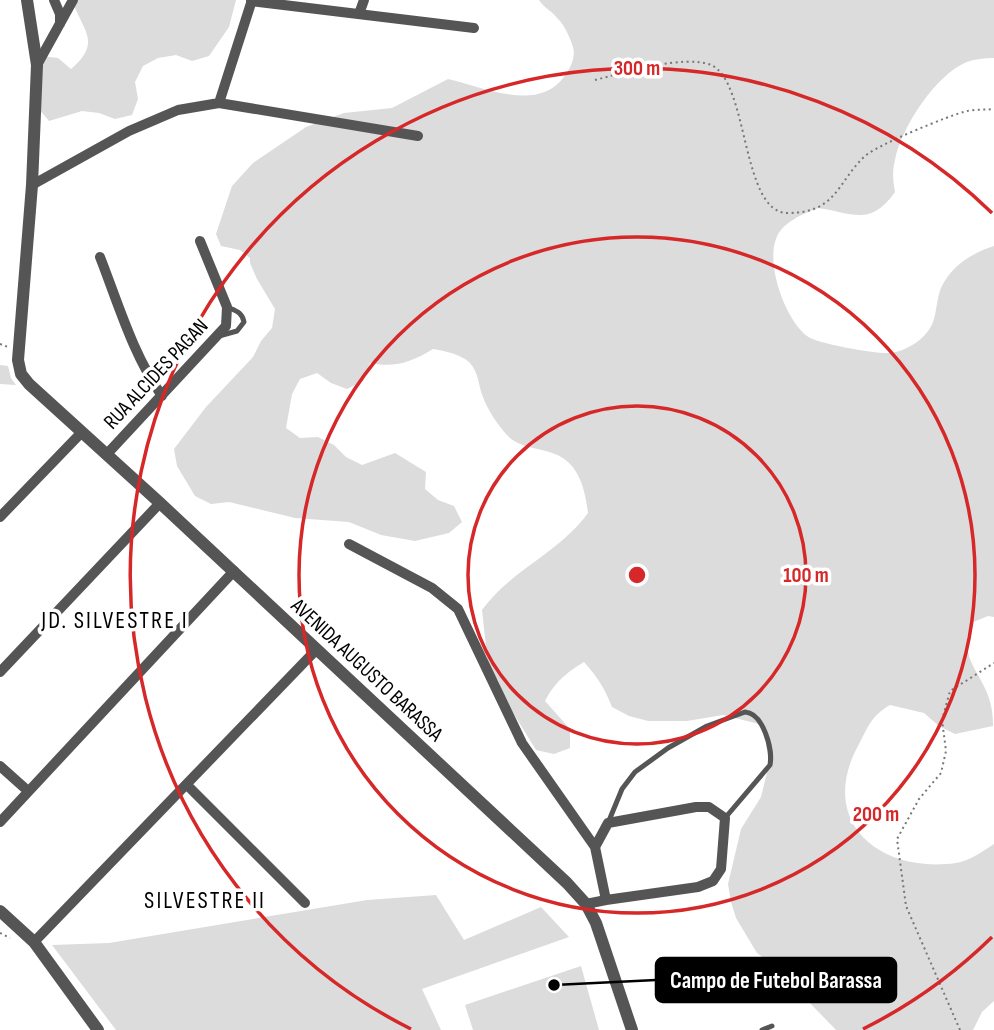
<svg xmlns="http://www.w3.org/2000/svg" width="994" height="1030" viewBox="0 0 994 1030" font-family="'Sofia Sans Condensed',sans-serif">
	<rect width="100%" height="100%" fill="#fff"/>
	<!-- green -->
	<path fill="#dcdcdc" d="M 72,0 L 236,0 L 229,27 L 209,56 L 192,61 L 176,55 L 158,58 L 143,66 L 135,82 L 138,99 L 132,115 L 115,119 L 99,113 L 82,111 L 49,121 L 38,108 L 41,56 L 58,58 L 71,69 C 103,42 82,30 72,0 Z
		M 539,0 L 994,0 L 994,58 C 986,58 975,59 967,62 C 936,74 901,128 895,160 C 892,171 893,181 895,192 C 870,227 853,213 818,208 C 803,214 782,222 776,239 C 766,265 785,319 807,336 C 817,344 877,354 890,353 C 908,351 929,337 934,319 C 937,308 937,298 941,288 C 951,266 972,253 994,246 L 994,617 L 988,616 L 971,623 C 970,628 967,635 967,640 C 966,672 994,682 993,726 L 955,734 L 939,726 L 924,713 L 890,705 C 871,716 868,727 858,746 C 817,822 880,874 956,863 C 969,861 982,852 994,844 L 994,1001 L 982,1012 L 973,1030 L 836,1030 L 772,964 L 757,953 L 736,918 L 731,902 L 728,884 L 741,829 L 761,797 L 770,760 L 770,741 L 759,724 L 723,715 L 687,721 L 648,721 L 629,716 L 612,707 C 605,689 597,676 584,662 C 566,673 555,682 545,701 L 570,729 L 570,748 L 554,754 L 536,750 L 504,698 L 499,682 L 488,665 L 482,610 C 511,570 559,553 588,513 C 586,497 582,475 569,463 C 552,445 522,453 506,434 C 498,425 487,409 483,397 C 478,385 479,372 469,362 C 460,354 445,351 433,349 C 412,362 395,368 370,363 L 363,381 L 347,389 L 331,383 L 317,373 L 300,379 L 292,394 L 286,428 L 300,438 L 318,437 L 334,445 L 346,457 L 362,465 L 395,453 L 426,472 L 425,489 L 438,500 L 454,506 L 462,522 L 449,533 L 415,541 L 381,535 L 349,522 L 295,518 L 229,502 L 211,504 L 195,496 L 177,466 L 174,449 L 206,407 L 253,357 L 261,341 L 272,328 L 275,309 L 257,279 L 250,263 L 250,258 L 240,250 L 221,246 L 216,234 L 232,186 L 253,163 L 306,127 L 344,113 L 392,108 L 448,79 C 484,87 537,113 564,77 C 570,69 576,57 573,47 C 570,38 565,26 558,19 C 552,11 544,8 539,0 Z
		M 0,365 L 8,366 L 11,378 L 16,385 L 0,384 Z
		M 436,895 L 464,940 L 541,907 L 569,937 L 422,989 L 441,1030 L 116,1030 L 52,945 L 109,943 L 367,900 Z
		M 581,966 L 599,1030 L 473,1030 L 465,1005 Z"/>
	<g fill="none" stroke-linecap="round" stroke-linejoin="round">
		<!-- path -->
		<path stroke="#777" stroke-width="2" stroke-dasharray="2 3.5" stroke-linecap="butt" d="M 595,80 C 622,73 685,54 711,65 C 749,81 741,214 788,213 C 837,213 837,182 865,156 C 877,145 950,115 967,111 C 976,109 985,110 994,109
			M 0,344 L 8,347
			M 0,933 L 10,938
			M 960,1030 L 906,906 L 897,839 L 919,799 L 941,773 L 946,751 L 942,720 L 950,691 L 994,663"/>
		<!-- service -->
		<path stroke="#555" stroke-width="5" d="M 219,336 L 237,331 L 244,322 C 242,312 236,311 227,307
			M 608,823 L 622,789 L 635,772 L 668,748 L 707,726 L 745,712 C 763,713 773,749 770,765 L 725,818
			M 762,1030 L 772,1026"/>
		<!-- minor -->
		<path stroke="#555" stroke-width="10" d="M 54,0 L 60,14 L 60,24
			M 251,1 L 474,28
			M 359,14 L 364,0
			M 37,65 L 73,0
			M 219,103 L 252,0
			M 32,185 L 129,131 L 178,110 L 219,103 L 418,136
			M 100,257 C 118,303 133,355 162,396
			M 107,454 L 226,326 L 227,307 L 200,241
			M 0,517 L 82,432
			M 349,544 L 432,588 L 458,609 L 522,743 L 595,847 L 606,900 L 586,904
			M 0,672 L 160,503
			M 0,766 L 28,791
			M 187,785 L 305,903
			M 0,822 L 234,571
			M 595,847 L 608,823 L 696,807 L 709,807 L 725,818 L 721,869 L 713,881 L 698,887 L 606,900
			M 34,942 L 317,649"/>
		<!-- tertiary -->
		<path stroke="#555" stroke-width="12" d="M 27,0 L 37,65 L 32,185 L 18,360 L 21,374 L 29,384 L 160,503 L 567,883 L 586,904 L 596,923 L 632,1030
			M 0,911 L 34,942 L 98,1030"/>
	</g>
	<!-- distance rings -->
	<g fill="none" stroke="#d62828" stroke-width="3.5">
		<circle cx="637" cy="575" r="169"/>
		<circle cx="637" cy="575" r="338"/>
		<path d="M992 937A507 507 0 0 1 863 1029M411 1029A507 507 0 1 1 992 213"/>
	</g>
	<g text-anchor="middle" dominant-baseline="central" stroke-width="7" stroke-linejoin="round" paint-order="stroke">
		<!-- street labels -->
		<g font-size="21" fill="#000" stroke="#fff">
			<text transform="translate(156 374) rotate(-47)">RUA ALCIDES PAGAN</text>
			<text transform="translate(367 670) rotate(43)">AVENIDA AUGUSTO BARASSA</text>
		</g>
		<!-- quarter labels -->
		<g font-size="24" letter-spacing="2" fill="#000" stroke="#fff">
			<text x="115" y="620">JD. SILVESTRE I</text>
			<text x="205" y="900">SILVESTRE II</text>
		</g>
	</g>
	<circle cx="637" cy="575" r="10" fill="#d62828" stroke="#fff" stroke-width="3.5"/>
	<g font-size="21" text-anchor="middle" font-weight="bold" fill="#d62828" stroke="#fff" stroke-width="7" stroke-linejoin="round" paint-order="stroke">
		<text x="637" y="75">300 m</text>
		<text x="806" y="582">100 m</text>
		<text x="876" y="821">200 m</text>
	</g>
	<!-- callouts -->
	<path fill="none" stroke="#000" stroke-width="2.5" d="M554 985L656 980"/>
	<circle fill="#000" stroke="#fff" stroke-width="2.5" cx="554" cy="985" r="7"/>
	<rect fill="#000" stroke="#000" stroke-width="2.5" x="656" y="958" width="240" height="44" rx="7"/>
	<g font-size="23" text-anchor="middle" font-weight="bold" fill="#fff">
		<text x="776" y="988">Campo de Futebol Barassa</text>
	</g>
</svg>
